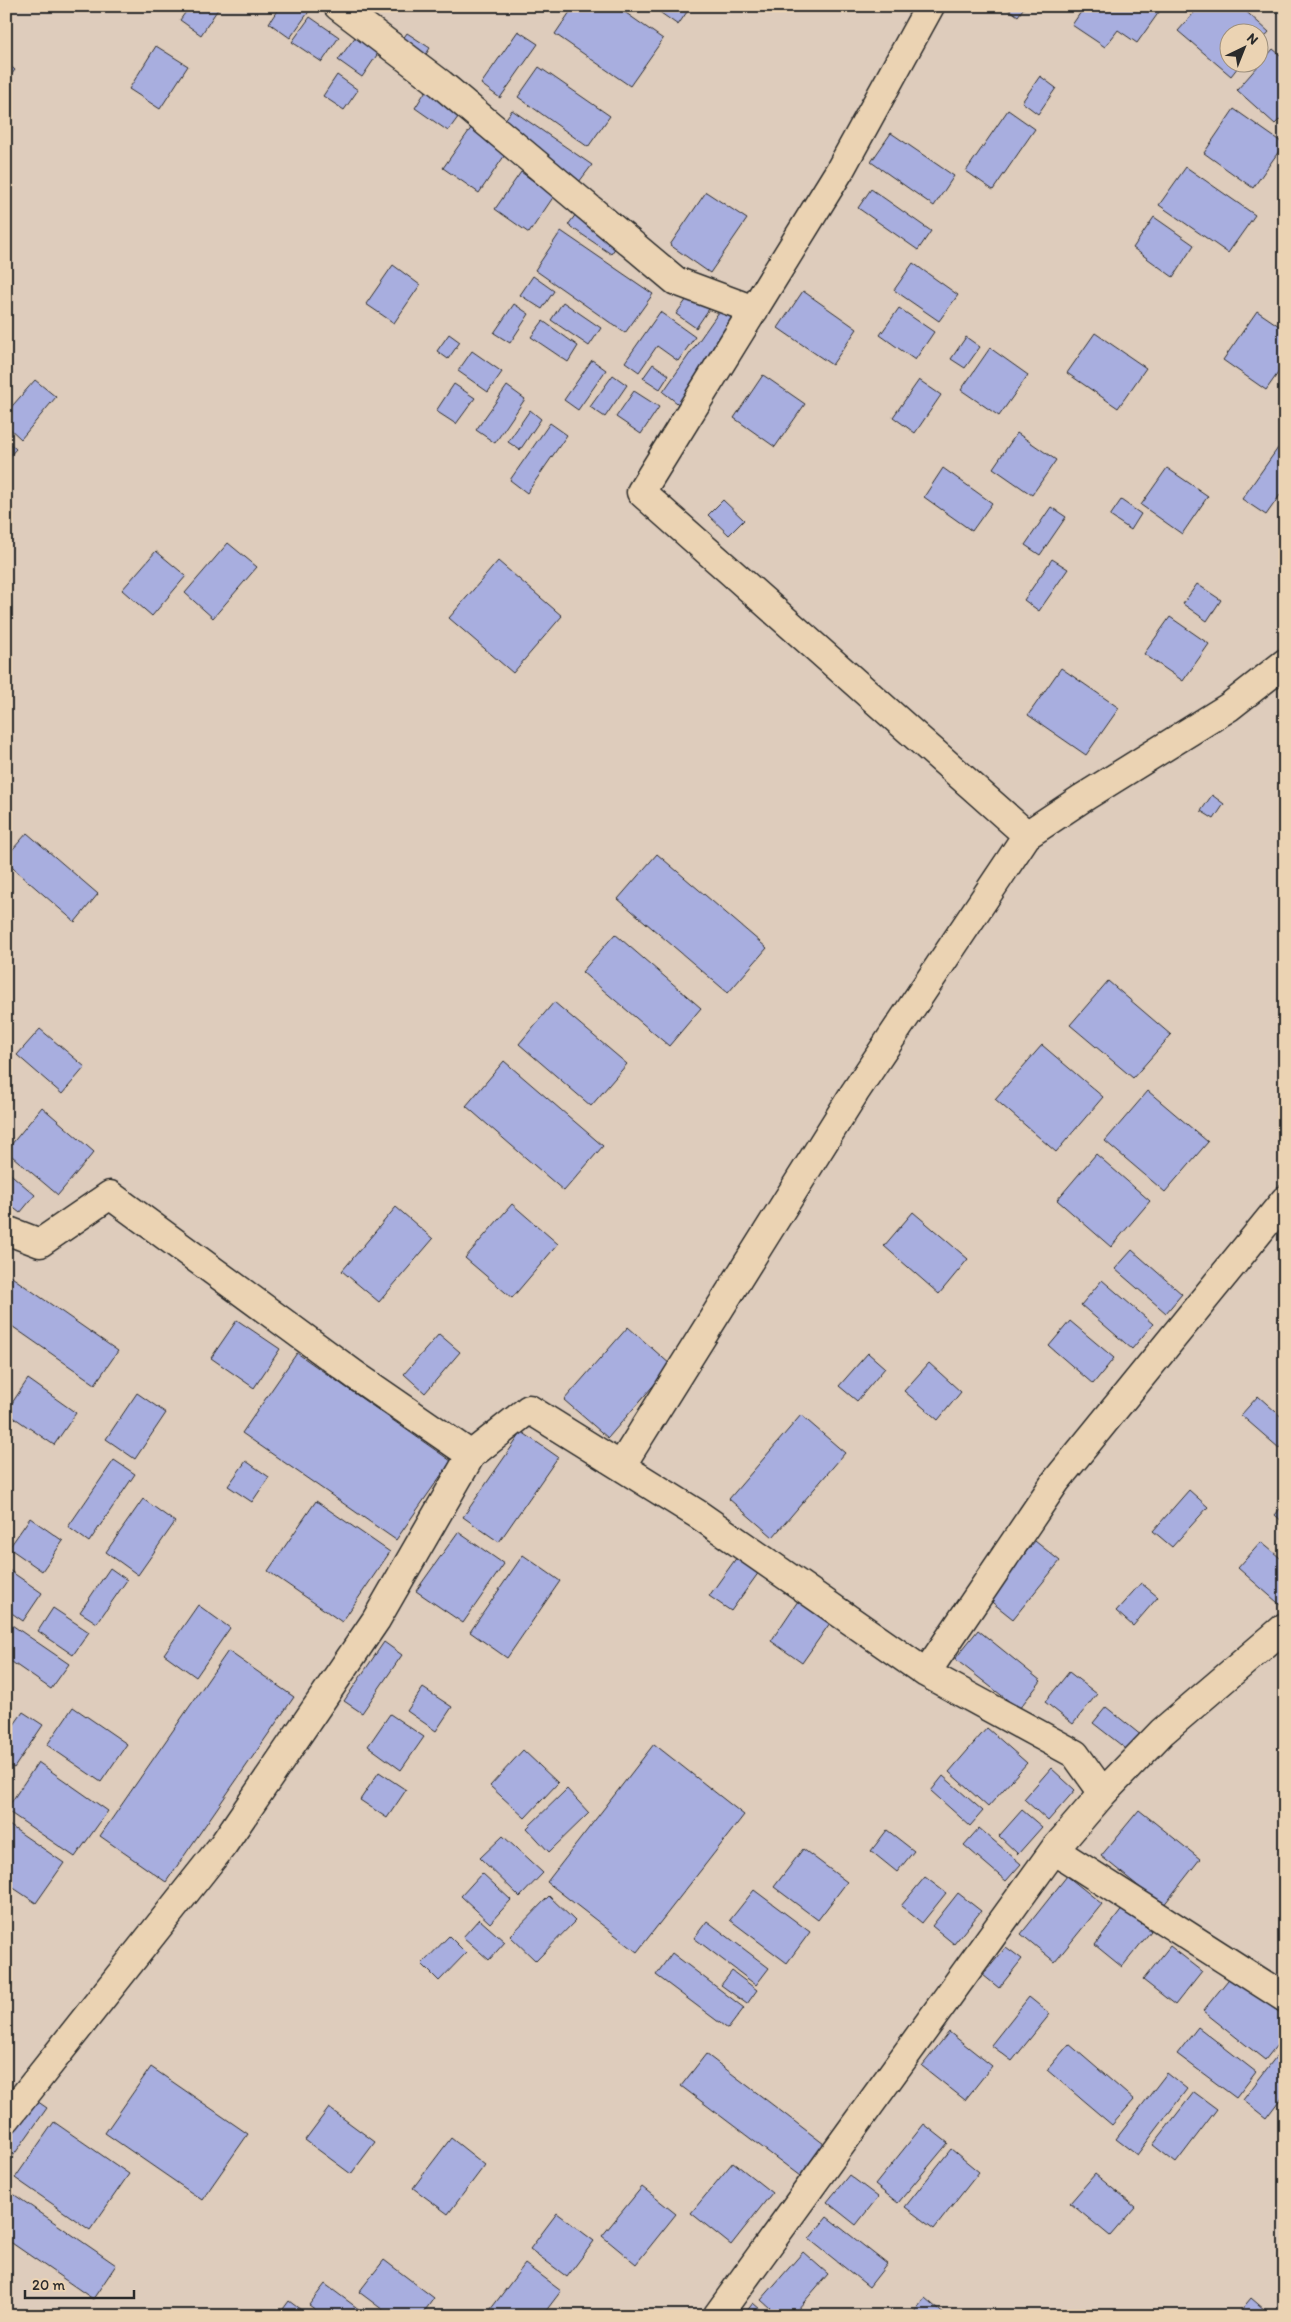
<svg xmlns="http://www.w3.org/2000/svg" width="1291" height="2322" viewBox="0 0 1291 2322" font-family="Itim,sans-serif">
	<rect width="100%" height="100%" fill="#deccbc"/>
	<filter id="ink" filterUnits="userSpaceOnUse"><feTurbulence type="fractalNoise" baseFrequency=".02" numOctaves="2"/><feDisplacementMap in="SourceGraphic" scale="10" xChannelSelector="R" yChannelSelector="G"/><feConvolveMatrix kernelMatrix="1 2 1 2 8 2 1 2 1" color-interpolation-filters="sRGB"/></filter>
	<g filter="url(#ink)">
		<!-- building -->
		<path fill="#a8aedf" stroke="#2b2b2b" d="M 190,6 L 220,6 L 201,35 L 180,20 Z
			M 280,6 L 305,6 L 310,10 L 290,38 L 269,23 Z
			M 574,6 L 616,6 L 663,39 L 630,86 L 555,34 Z
			M 651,6 L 691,6 L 678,25 Z
			M 1004,6 L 1025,6 L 1018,16 Z
			M 1085,6 L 1150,6 L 1159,12 L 1137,43 L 1118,30 L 1105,47 L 1072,25 Z
			M 1200,6 L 1240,6 L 1269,32 L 1258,44 L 1258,32 L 1228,32 L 1228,62 L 1242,62 L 1231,76 L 1178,31 Z
			M 310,17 L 339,37 L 322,62 L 292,42 Z
			M 518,31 L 538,44 L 500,98 L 481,84 Z
			M 407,33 L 430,48 L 423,59 L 400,43 Z
			M 356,36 L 379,52 L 362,77 L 338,60 Z
			M 156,46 L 188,66 L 160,109 L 129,89 Z
			M 1273,49 L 1285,59 L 1285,114 L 1275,124 L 1237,90 Z
			M 6,62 L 15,70 L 6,81 Z
			M 539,67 L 610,116 L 588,147 L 518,97 Z
			M 337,75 L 358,90 L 344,110 L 323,96 Z
			M 1040,76 L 1056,88 L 1038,114 L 1022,102 Z
			M 427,89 L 461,113 L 448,131 L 415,108 Z
			M 1234,109 L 1284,144 L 1253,188 L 1204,153 Z
			M 512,110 L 592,165 L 579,182 L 500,127 Z
			M 1008,110 L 1035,129 L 993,190 L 966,171 Z
			M 474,124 L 509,149 L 479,193 L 443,168 Z
			M 891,133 L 954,176 L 934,206 L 871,162 Z
			M 1186,167 L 1255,215 L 1228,253 L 1159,205 Z
			M 521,172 L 554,196 L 529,233 L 495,209 Z
			M 871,189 L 931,231 L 918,250 L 858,208 Z
			M 706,192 L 747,219 L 710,273 L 670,245 Z
			M 579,210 L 621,240 L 611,254 L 568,225 Z
			M 1154,217 L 1194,245 L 1173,277 L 1133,248 Z
			M 561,231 L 653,294 L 625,333 L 535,270 Z
			M 913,263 L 958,295 L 939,321 L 894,290 Z
			M 393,265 L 420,285 L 394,323 L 366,304 Z
			M 533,276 L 554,291 L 542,309 L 520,295 Z
			M 803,291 L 857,329 L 832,365 L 778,328 Z
			M 692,292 L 711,306 L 696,328 L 676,314 Z
			M 563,302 L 601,328 L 589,346 L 551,320 Z
			M 514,304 L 529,314 L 510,343 L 494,333 Z
			M 899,308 L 934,332 L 915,360 L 880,335 Z
			M 721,309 L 739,322 L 681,406 L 663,392 Z
			M 1257,311 L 1285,330 L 1285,363 L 1266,390 L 1223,360 Z
			M 660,312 L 695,337 L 678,361 L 657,346 L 639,372 L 625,362 Z
			M 543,321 L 578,346 L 568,362 L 531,337 Z
			M 1095,333 L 1146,368 L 1118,408 L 1067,373 Z
			M 449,334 L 460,342 L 448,359 L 437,351 Z
			M 966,337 L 980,347 L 965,368 L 951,359 Z
			M 990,348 L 1028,375 L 999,416 L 961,390 Z
			M 472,351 L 502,372 L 488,392 L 458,371 Z
			M 592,360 L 606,370 L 578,410 L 564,400 Z
			M 653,364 L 669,375 L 660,389 L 643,378 Z
			M 613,375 L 627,385 L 605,417 L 590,407 Z
			M 763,375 L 805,404 L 775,447 L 734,418 Z
			M 35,380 L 56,397 L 21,439 L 6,425 L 6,413 Z
			M 919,380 L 941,395 L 915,433 L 893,417 Z
			M 454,384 L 475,398 L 456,424 L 436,411 Z
			M 507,386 L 525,399 L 495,443 L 476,430 Z
			M 634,391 L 659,407 L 641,434 L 616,417 Z
			M 530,410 L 541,419 L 520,450 L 508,442 Z
			M 550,423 L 567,435 L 527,493 L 510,480 Z
			M 1017,433 L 1056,460 L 1032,495 L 993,468 Z
			M 6,440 L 16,449 L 6,460 Z
			M 1278,448 L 1285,454 L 1285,488 L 1266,515 L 1242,499 Z
			M 943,468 L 992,503 L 972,531 L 924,497 Z
			M 1167,468 L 1208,496 L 1182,534 L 1141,505 Z
			M 723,500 L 744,520 L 729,535 L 708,515 Z
			M 1121,500 L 1141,514 L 1131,530 L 1110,516 Z
			M 1051,507 L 1066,517 L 1040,555 L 1025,545 Z
			M 228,543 L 257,567 L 213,618 L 185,593 Z
			M 156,551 L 186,576 L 152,616 L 122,590 Z
			M 1052,559 L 1068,569 L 1039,611 L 1024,600 Z
			M 498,561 L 562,616 L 513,673 L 449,618 Z
			M 1197,584 L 1221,600 L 1207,621 L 1183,604 Z
			M 1170,617 L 1209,644 L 1183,681 L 1144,654 Z
			M 1061,668 L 1119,708 L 1086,755 L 1028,715 Z
			M 1212,795 L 1224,804 L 1214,819 L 1201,811 Z
			M 27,833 L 98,894 L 75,922 L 6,862 L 6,857 Z
			M 657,854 L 767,948 L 728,993 L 618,899 Z
			M 615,934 L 701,1008 L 669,1046 L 582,972 Z
			M 1108,981 L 1171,1035 L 1133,1078 L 1070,1025 Z
			M 554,1002 L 627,1064 L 591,1106 L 519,1044 Z
			M 40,1029 L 85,1067 L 62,1094 L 17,1055 Z
			M 1042,1045 L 1103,1097 L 1056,1152 L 995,1099 Z
			M 504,1061 L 603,1146 L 564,1191 L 466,1106 Z
			M 1148,1091 L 1208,1142 L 1165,1192 L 1105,1141 Z
			M 42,1107 L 94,1152 L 58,1195 L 6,1151 Z
			M 1096,1154 L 1150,1201 L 1111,1247 L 1057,1200 Z
			M 6,1170 L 35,1195 L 20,1213 L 6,1202 Z
			M 512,1204 L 558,1244 L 512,1298 L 465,1258 Z
			M 396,1207 L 433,1239 L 379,1302 L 342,1271 Z
			M 913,1212 L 968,1259 L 939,1294 L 884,1246 Z
			M 1132,1250 L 1182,1294 L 1166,1313 L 1115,1269 Z
			M 6,1273 L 118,1351 L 95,1384 L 6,1322 Z
			M 1102,1280 L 1153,1324 L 1132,1349 L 1081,1305 Z
			M 237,1320 L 280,1349 L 254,1388 L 211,1358 Z
			M 1070,1321 L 1114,1358 L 1093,1384 L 1049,1346 Z
			M 628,1327 L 671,1365 L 608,1438 L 564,1400 Z
			M 439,1334 L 460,1352 L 425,1393 L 404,1374 Z
			M 297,1353 L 451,1461 L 396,1540 L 242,1433 Z
			M 868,1353 L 885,1368 L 857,1401 L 839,1386 Z
			M 929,1363 L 961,1392 L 938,1420 L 904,1391 Z
			M 28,1379 L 76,1413 L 54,1445 L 6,1412 Z
			M 137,1393 L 166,1413 L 135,1459 L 106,1439 Z
			M 1258,1396 L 1285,1420 L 1285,1441 L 1279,1448 L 1241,1415 Z
			M 801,1415 L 845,1453 L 773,1537 L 729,1499 Z
			M 522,1432 L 558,1457 L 499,1542 L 463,1517 Z
			M 114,1460 L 135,1474 L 89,1542 L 68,1527 Z
			M 246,1461 L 269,1477 L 252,1502 L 228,1486 Z
			M 1189,1490 L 1208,1507 L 1172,1547 L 1153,1531 Z
			M 143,1499 L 175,1522 L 138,1575 L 106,1552 Z
			M 316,1501 L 390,1552 L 342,1622 L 268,1571 Z
			M 1285,1503 L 1285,1524 L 1275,1515 Z
			M 30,1518 L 63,1541 L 42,1571 L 9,1548 Z
			M 458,1532 L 504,1564 L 463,1623 L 416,1591 Z
			M 1035,1541 L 1060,1561 L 1013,1619 L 988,1599 Z
			M 1261,1542 L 1285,1562 L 1285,1609 L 1238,1568 Z
			M 523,1555 L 560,1581 L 507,1658 L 470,1632 Z
			M 737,1557 L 759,1572 L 731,1611 L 709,1596 Z
			M 6,1568 L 42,1593 L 23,1621 L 6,1609 Z
			M 110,1568 L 127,1580 L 97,1623 L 80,1612 Z
			M 1141,1583 L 1158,1597 L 1133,1626 L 1116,1611 Z
			M 798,1601 L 830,1623 L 802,1663 L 771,1641 Z
			M 198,1605 L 230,1628 L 196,1677 L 164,1654 Z
			M 53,1608 L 89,1632 L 73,1655 L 38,1631 Z
			M 6,1621 L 69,1664 L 51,1689 L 6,1658 Z
			M 978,1630 L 1041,1681 L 1019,1709 L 955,1659 Z
			M 384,1642 L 402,1655 L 362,1713 L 344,1701 Z
			M 228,1651 L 294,1697 L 166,1882 L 100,1836 Z
			M 1069,1672 L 1097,1694 L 1073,1724 L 1045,1702 Z
			M 423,1688 L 452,1707 L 436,1731 L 407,1711 Z
			M 73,1707 L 127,1744 L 101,1782 L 47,1745 Z
			M 1106,1707 L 1142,1736 L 1130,1752 L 1093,1723 Z
			M 23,1712 L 43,1725 L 14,1768 L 6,1763 L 6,1736 Z
			M 390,1714 L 424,1737 L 401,1770 L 368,1746 Z
			M 987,1728 L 1027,1763 L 988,1807 L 949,1772 Z
			M 654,1744 L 744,1815 L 637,1952 L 547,1882 Z
			M 523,1750 L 558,1783 L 525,1818 L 490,1786 Z
			M 38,1762 L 108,1811 L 75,1857 L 6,1810 Z
			M 1051,1768 L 1075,1790 L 1048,1821 L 1024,1799 Z
			M 379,1772 L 406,1790 L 387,1818 L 360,1800 Z
			M 943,1776 L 983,1811 L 970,1826 L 931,1791 Z
			M 567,1789 L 589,1813 L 549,1852 L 527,1828 Z
			M 1022,1810 L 1042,1827 L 1018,1854 L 999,1836 Z
			M 1139,1810 L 1200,1859 L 1163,1906 L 1101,1856 Z
			M 6,1823 L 64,1863 L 36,1903 L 6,1883 Z
			M 979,1828 L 1021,1864 L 1006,1881 L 964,1845 Z
			M 887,1830 L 914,1851 L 897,1872 L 871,1851 Z
			M 503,1836 L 543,1873 L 520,1897 L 480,1858 Z
			M 803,1849 L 847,1882 L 818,1920 L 774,1887 Z
			M 482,1873 L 511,1900 L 490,1923 L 461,1896 Z
			M 1067,1876 L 1102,1904 L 1055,1962 L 1021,1934 Z
			M 925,1877 L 946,1893 L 922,1923 L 901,1906 Z
			M 754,1890 L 810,1932 L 787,1963 L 730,1920 Z
			M 958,1893 L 981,1911 L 954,1944 L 932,1926 Z
			M 549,1896 L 575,1921 L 536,1961 L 510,1936 Z
			M 1123,1908 L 1151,1931 L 1122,1967 L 1095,1945 Z
			M 479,1919 L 505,1942 L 489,1960 L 463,1937 Z
			M 707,1921 L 769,1968 L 756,1985 L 694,1938 Z
			M 449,1936 L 466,1953 L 439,1981 L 422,1964 Z
			M 1170,1946 L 1202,1971 L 1175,2005 L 1143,1980 Z
			M 1006,1947 L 1022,1959 L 999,1988 L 983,1975 Z
			M 672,1953 L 744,2008 L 728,2029 L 656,1975 Z
			M 732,1971 L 757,1990 L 747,2004 L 721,1985 Z
			M 1232,1975 L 1285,2017 L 1285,2035 L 1265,2060 L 1203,2011 Z
			M 1029,1997 L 1050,2014 L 1012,2061 L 991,2045 Z
			M 1198,2027 L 1256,2072 L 1236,2098 L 1177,2054 Z
			M 949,2032 L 992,2066 L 965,2100 L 922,2066 Z
			M 1069,2044 L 1134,2100 L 1112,2125 L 1047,2070 Z
			M 1285,2045 L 1285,2093 L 1266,2118 L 1243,2100 Z
			M 706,2054 L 824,2144 L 800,2176 L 681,2086 Z
			M 151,2067 L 248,2134 L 202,2200 L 105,2133 Z
			M 1167,2073 L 1187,2089 L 1137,2155 L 1116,2139 Z
			M 1194,2092 L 1217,2109 L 1176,2163 L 1153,2145 Z
			M 34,2099 L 47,2108 L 6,2166 L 6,2139 Z
			M 329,2108 L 375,2142 L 351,2174 L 305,2140 Z
			M 54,2122 L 129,2174 L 90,2230 L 15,2178 Z
			M 924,2124 L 948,2143 L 898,2203 L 875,2185 Z
			M 451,2138 L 485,2165 L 448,2214 L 413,2188 Z
			M 951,2149 L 979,2172 L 934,2229 L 905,2207 Z
			M 733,2162 L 772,2193 L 731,2245 L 691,2213 Z
			M 1095,2174 L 1135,2207 L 1110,2236 L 1070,2203 Z
			M 849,2175 L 878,2197 L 856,2225 L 827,2202 Z
			M 642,2187 L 676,2214 L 636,2264 L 602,2236 Z
			M 6,2189 L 116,2265 L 93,2299 L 6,2239 Z
			M 557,2213 L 594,2241 L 567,2277 L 530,2249 Z
			M 827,2217 L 887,2264 L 869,2287 L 809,2239 Z
			M 803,2252 L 828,2274 L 792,2316 L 779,2316 L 761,2300 Z
			M 384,2260 L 434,2298 L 421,2316 L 391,2316 L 359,2292 Z
			M 525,2264 L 561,2291 L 542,2316 L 489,2316 L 487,2314 Z
			M 325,2284 L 360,2310 L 356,2316 L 324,2316 L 309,2305 Z
			M 925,2298 L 946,2316 L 911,2316 Z
			M 1251,2298 L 1272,2316 L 1236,2316 Z
			M 289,2301 L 309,2316 L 278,2316 Z
			M 753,2303 L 768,2316 L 743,2316 Z"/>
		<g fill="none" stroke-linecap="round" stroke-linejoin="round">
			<defs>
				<path id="street" d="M 338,6 L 441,84 L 676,281 L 754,310
					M 1027,835 L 1081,799 L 1229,707 L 1285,663
					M 6,1230 L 40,1243 L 110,1195 L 355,1375 L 471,1455 L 376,1620 L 223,1845 L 6,2119
					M 471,1455 L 529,1409 L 699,1515 L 926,1673 L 1075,1754 L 1103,1793 L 1054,1850 L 717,2316
					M 621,1466 L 855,1092 L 1027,835 L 641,492 L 840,170 L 930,6
					M 926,1673 L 1056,1481 L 1285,1200
					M 1103,1793 L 1162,1732 L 1285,1627
					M 1054,1850 L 1285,1998"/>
			</defs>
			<!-- street casing -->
			<use href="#street" stroke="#2b2b2b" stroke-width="31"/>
			<!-- street -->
			<use href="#street" stroke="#ebd3b3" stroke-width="28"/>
		</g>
	</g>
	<!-- margin -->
	<rect width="1291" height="2322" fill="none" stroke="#ebd3b3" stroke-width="25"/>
	<rect x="12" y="12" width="1266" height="2297" fill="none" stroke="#2b2b2b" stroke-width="2" filter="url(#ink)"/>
	<!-- north arrow -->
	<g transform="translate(1244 48) rotate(43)"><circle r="24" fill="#ebd3b3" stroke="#9e907d"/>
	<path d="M0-4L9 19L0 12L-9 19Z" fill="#2b2b2b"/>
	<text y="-8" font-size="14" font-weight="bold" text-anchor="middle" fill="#2b2b2b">N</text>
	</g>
	<!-- scale -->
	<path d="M25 2290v8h109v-8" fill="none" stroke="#2b2b2b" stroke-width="2.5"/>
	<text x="32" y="2290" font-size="15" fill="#2b2b2b" stroke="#ebd3b3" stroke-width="4" paint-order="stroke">20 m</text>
</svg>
